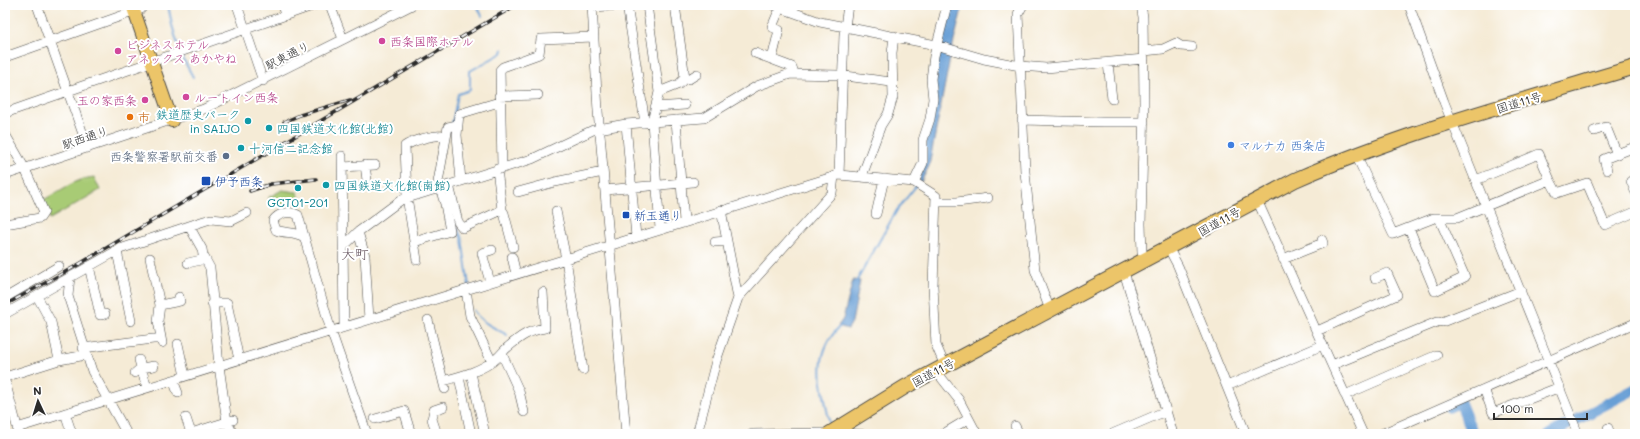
<svg xmlns="http://www.w3.org/2000/svg" width="1640" height="439" viewBox="0 0 1640 439" font-family="Mali,'Klee One',sans-serif">
	<rect width="100%" height="100%" fill="#fff"/>
	<filter id="ink" filterUnits="userSpaceOnUse"><feTurbulence type="fractalNoise" baseFrequency=".025" numOctaves="2"/><feDisplacementMap in="SourceGraphic" scale="8" xChannelSelector="R" yChannelSelector="G"/><feConvolveMatrix kernelMatrix="1 2 1 2 8 2 1 2 1" color-interpolation-filters="sRGB"/></filter>
	<filter id="wash" filterUnits="userSpaceOnUse"><feTurbulence type="fractalNoise" baseFrequency=".012" numOctaves="4" result="noise"/><feDisplacementMap in="SourceGraphic" scale="16" xChannelSelector="R" yChannelSelector="G"/><feGaussianBlur stdDeviation="0.9" result="paint"/><feColorMatrix in="noise" values="0 0 0 0 0 0 0 0 0 0 0 0 0 0 0 0 0 1.4 0 .05"/><feComposite in="paint" operator="in"/></filter>
	<g filter="url(#wash)">
		<rect width="100%" height="100%" fill="#f5ebd6"/>
		<!-- green -->
		<path fill="#a8cb75" stroke="#6a7b50" d="M 94,177 L 100,190 L 50,219 L 43,200 C 61,191 74,179 94,177 Z
			M 282,190 L 297,192 L 300,198 L 296,202 L 272,206 L 269,204 L 269,197 Z"/>
		<!-- water -->
		<path fill="#689fd5" stroke="#4a6580" d="M 951,5 L 965,5 L 961,13 L 951,53 L 929,166 L 921,182 L 919,181 L 935,87 L 937,55 Z
			M 853,280 L 860,281 L 852,322 L 848,329 L 838,326 L 843,319 Z"/>
		<g fill="none" stroke-linecap="round" stroke-linejoin="round">
			<!-- stream -->
			<path stroke="#689fd5" stroke-width="2" d="M 168,5 L 172,25 L 179,49
				M 477,5 L 482,16
				M 181,55 L 193,77
				M 452,124 L 458,94 L 470,90 L 470,71 L 502,53 L 503,49
				M 452,216 L 462,239 L 469,286
				M 856,282 L 897,210 L 916,186
				M 473,310 C 482,324 494,327 507,335
				M 830,425 C 823,387 810,356 841,325"/>
			<!-- river -->
			<path stroke="#689fd5" stroke-width="11" d="M 1449,407 L 1460,402 L 1473,434
				M 1550,434 L 1635,389"/>
		</g>
	</g>
	<g filter="url(#ink)">
		<g fill="none" stroke-linecap="round" stroke-linejoin="round">
			<defs>
				<path id="minor" d="M 37,5 L 88,148
					M 237,5 L 263,81
					M 282,5 L 285,15
					M 330,5 L 343,39
					M 592,5 L 598,111 L 626,434
					M 627,5 L 645,123
					M 647,5 L 659,92 L 652,122 L 660,229
					M 675,5 L 685,78
					M 773,5 L 820,22 L 936,45 L 984,59 L 1020,66 L 1046,68 L 1144,59
					M 1023,5 L 1018,14 L 1025,172 L 1035,270 L 1050,310
					M 1141,5 L 1143,17 L 1144,103 L 1141,224 L 1142,253 L 1145,261
					M 1409,5 L 1444,102 L 1578,434
					M 592,7 L 628,5
					M 1144,51 L 1163,49 L 1176,43 L 1181,46 L 1192,47
					M 755,53 L 792,67 L 794,73
					M 5,57 L 141,9
					M 772,59 L 779,30 L 772,27 L 780,8
					M 1108,63 L 1112,99
					M 659,92 L 679,84 L 685,78 L 689,79 L 697,74
					M 499,96 L 538,95
					M 655,107 L 685,105
					M 5,113 L 315,5
					M 676,120 L 684,221
					M 1022,120 L 1102,122 L 1144,122
					M 626,124 L 636,237
					M 1594,131 L 1606,127 L 1617,154
					M 5,134 L 25,169 L 44,212 L 40,218 L 5,224
					M 1356,155 L 1393,234 L 1434,218 L 1457,218 L 1550,180 L 1539,154 L 1476,180
					M 342,156 L 344,327
					M 365,165 L 367,180
					M 343,167 L 375,165
					M 502,167 L 500,70 L 503,67 L 539,54 L 541,39 L 594,37
					M 1607,170 L 1604,159 L 1635,147
					M 5,175 L 204,109 L 412,5
					M 839,175 L 844,34 L 848,5
					M 862,176 L 881,125 L 888,114 L 893,97 L 892,53 L 894,36
					M 1635,179 L 1631,181 L 1635,191
					M 1550,180 L 1557,193 L 1587,183 L 1605,225 L 1635,212
					M 461,181 L 457,135 L 459,114 L 499,102
					M 914,182 L 923,163 L 923,140 L 930,119 L 933,99 L 931,79 L 934,56 L 947,5
					M 449,185 L 458,222 L 463,228 L 502,210 L 497,169
					M 605,190 L 693,182
					M 518,192 L 555,182 L 603,172
					M 1257,200 L 1363,434
					M 937,202 L 957,202 L 988,198
					M 502,210 L 504,213 L 513,247
					M 721,210 L 738,298
					M 556,211 L 566,259 L 583,370
					M 876,214 L 884,179
					M 189,226 L 202,249 L 203,255 L 210,268 L 219,366 L 227,422 L 233,434
					M 1409,228 L 1435,291 L 1465,277 L 1439,218
					M 358,232 L 365,256 L 369,319
					M 304,237 C 294,231 286,234 276,230 L 273,221 C 278,213 290,210 298,215 L 331,331 L 367,434
					M 414,242 L 450,231 L 445,204 L 438,182 L 448,127 L 457,125
					M 715,242 L 726,241
					M 344,246 L 358,232 L 401,200 L 532,159 L 593,130 L 626,124 L 704,118 L 757,86 L 790,74 L 838,75 L 891,82
					M 1169,249 L 1178,266 L 1246,434
					M 117,251 L 131,321
					M 512,257 L 516,274
					M 150,258 L 160,305 L 158,321 L 162,343
					M 1283,259 L 1323,243 L 1322,240
					M 417,260 L 407,197 L 405,146 C 417,138 432,136 446,135
					M 188,263 L 205,259
					M 89,266 L 100,315 L 105,314
					M 1124,272 L 1173,434
					M 70,277 L 68,296 L 92,371 L 127,434
					M 490,282 L 482,253 L 492,250
					M 466,290 L 470,316 L 492,362
					M 37,296 L 51,322 L 59,360
					M 5,298 L 59,266
					M 212,303 L 227,303 L 239,360
					M 160,305 L 180,301 L 179,297
					M 5,314 L 120,249 L 204,221 L 211,219 L 231,221 L 247,213
					M 428,320 L 445,389
					M 1442,322 L 1521,291
					M 1317,331 L 1397,295 L 1387,273 L 1375,278
					M 178,344 L 185,376
					M 83,348 L 161,338
					M 502,354 L 519,391 L 524,412
					M 139,360 L 147,388
					M 1332,365 L 1437,322
					M 936,371 L 959,400 L 977,434
					M 135,373 L 141,368 L 154,366
					M 471,373 L 485,434
					M 5,377 L 59,360 L 86,355
					M 459,377 L 471,434
					M 173,380 L 178,393
					M 5,381 L 19,434
					M 443,381 C 462,376 482,371 497,358 C 501,355 504,350 508,347 C 521,336 528,331 545,328 L 543,292
					M 1227,386 L 1323,345
					M 1484,389 L 1493,413 L 1560,387
					M 1345,395 L 1437,355
					M 65,413 L 72,434
					M 186,418 L 191,433
					M 375,419 L 404,411 L 411,434
					M 1015,426 L 1019,434
					M 17,428 L 839,175 L 914,182 L 936,196 L 933,286 L 936,345 L 945,366
					M 1608,428 L 1610,434
					M 188,434 L 233,420
					M 437,434 L 432,419 L 434,410 L 443,407
					M 697,434 L 716,361 L 738,298 L 832,193 L 834,176
					M 752,434 L 822,433 L 861,434
					M 943,434 L 968,419
					M 1112,434 L 1166,411
					M 1381,434 L 1635,323"/>
				<path id="major" d="M 132,5 L 172,121"/>
				<path id="highway" d="M 829,434 L 905,387 L 1295,180 C 1404,132 1521,101 1635,67"/>
			</defs>
			<!-- minor casing -->
			<use href="#minor" stroke="#494845" stroke-width="10"/>
			<!-- major casing -->
			<use href="#major" stroke="#494845" stroke-width="14"/>
			<!-- highway casing -->
			<use href="#highway" stroke="#494845" stroke-width="16"/>
			<!-- minor -->
			<use href="#minor" stroke="#fff" stroke-width="9"/>
			<!-- major -->
			<use href="#major" stroke="#ecc569" stroke-width="12"/>
			<!-- highway -->
			<use href="#highway" stroke="#ecc569" stroke-width="14"/>
			<defs>
				<path id="rail" d="M 284,122 L 300,115 L 350,100
					M 250,191 L 271,184 L 316,179
					M 5,305 L 76,266 L 516,5"/>
			</defs>
			<!-- rail casing -->
			<use href="#rail" stroke="#2b2b2b" stroke-width="3.5"/>
			<!-- rail -->
			<use href="#rail" stroke="#fff" stroke-width="2" stroke-dasharray="6" stroke-linecap="butt"/>
		</g>
	</g>
	<!-- markers -->
	<g fill="#d1479c" stroke="#fff" stroke-width="1.5">
		<circle cx="382" cy="41" r="4"/>
		<circle cx="118" cy="51" r="4"/>
		<circle cx="186" cy="97" r="4"/>
		<circle cx="145" cy="100" r="4"/>
	</g>
	<circle fill="#e8710a" stroke="#fff" stroke-width="1.5" cx="130" cy="117" r="4"/>
	<g fill="#0f9aa8" stroke="#fff" stroke-width="1.5">
		<circle cx="248" cy="121" r="4"/>
		<circle cx="269" cy="128" r="4"/>
		<circle cx="241" cy="148" r="4"/>
		<circle cx="326" cy="185" r="4"/>
		<circle cx="298" cy="188" r="4"/>
	</g>
	<circle fill="#3f7fe0" stroke="#fff" stroke-width="1.5" cx="1231" cy="145" r="4"/>
	<circle fill="#5c6f8a" stroke="#fff" stroke-width="1.5" cx="226" cy="156" r="4"/>
	<g fill="#1a4fb4" stroke="#fff" stroke-width="1.5">
		<rect x="201" y="176" width="10" height="10" rx="2"/>
		<rect x="622" y="211" width="8" height="8" rx="2"/>
	</g>
	<g text-anchor="middle" dominant-baseline="central" stroke-width="4" stroke-linejoin="round" paint-order="stroke">
		<!-- hotel labels -->
		<g font-size="12" fill="#b23c85" stroke="#fff" text-anchor="start">
			<text x="390" y="41">西条国際ホテル</text>
			<text x="126" y="44">ビジネスホテル<tspan x="126" dy="14">アネックス あかやね</tspan></text>
			<text x="194" y="97">ルートイン西条</text>
			<text x="137" y="100" text-anchor="end">玉の家西条</text>
		</g>
		<!-- street labels -->
		<g font-size="12" fill="#2b2b2b" stroke="#fff">
			<text transform="translate(287 55) rotate(-27)">駅東通り</text>
			<text transform="translate(1519 102) rotate(-17)">国道11号</text>
			<text transform="translate(85 137) rotate(-18)">駅西通り</text>
			<text transform="translate(1219 221) rotate(-29)">国道11号</text>
			<text transform="translate(933 372) rotate(-28)">国道11号</text>
		</g>
		<!-- culture labels -->
		<g font-size="12" fill="#0d838f" stroke="#fff" text-anchor="start">
			<text x="240" y="114" text-anchor="end">鉄道歴史パーク<tspan x="240" dy="14">in SAIJO</tspan></text>
			<text x="277" y="128">四国鉄道文化館(北館)</text>
			<text x="249" y="148">十河信二記念館</text>
			<text x="334" y="185">四国鉄道文化館(南館)</text>
			<text x="298" y="202" text-anchor="middle">GCT01-201</text>
		</g>
		<!-- food labels -->
		<g font-size="12" fill="#c56008" stroke="#fff" text-anchor="start">
			<text x="138" y="117">市</text>
		</g>
		<!-- shop labels -->
		<g font-size="12" fill="#366cbe" stroke="#fff" text-anchor="start">
			<text x="1239" y="145">マルナカ 西条店</text>
		</g>
		<!-- service labels -->
		<g font-size="12" fill="#4e5e75" stroke="#fff" text-anchor="end">
			<text x="218" y="156">西条警察署駅前交番</text>
		</g>
		<!-- transit labels -->
		<g font-size="12" fill="#164399" stroke="#fff" text-anchor="start">
			<text x="215" y="181">伊予西条</text>
			<text x="634" y="215">新玉通り</text>
		</g>
		<!-- quarter labels -->
		<g font-size="14" fill="#675661" stroke="#fff">
			<text x="355" y="253">大町</text>
		</g>
	</g>
	<!-- margin -->
	<rect width="1640" height="439" fill="none" stroke="#fff" stroke-width="20"/>
	<!-- north arrow -->
	<g transform="translate(38 401) rotate(356)" stroke="#ffffff" stroke-width="3" paint-order="stroke">
	<path d="M0-3L7 15L0 10L-7 15Z" fill="#2b2b2b"/>
	<text y="-6" font-size="11" font-weight="bold" text-anchor="middle" fill="#2b2b2b">N</text>
	</g>
	<!-- scale -->
	<path d="M1494 413v6h93v-6" fill="none" stroke="#2b2b2b" stroke-width="2"/>
	<text x="1500" y="413" font-size="12" fill="#2b2b2b" stroke="#ffffff" stroke-width="3" paint-order="stroke">100 m</text>
</svg>
